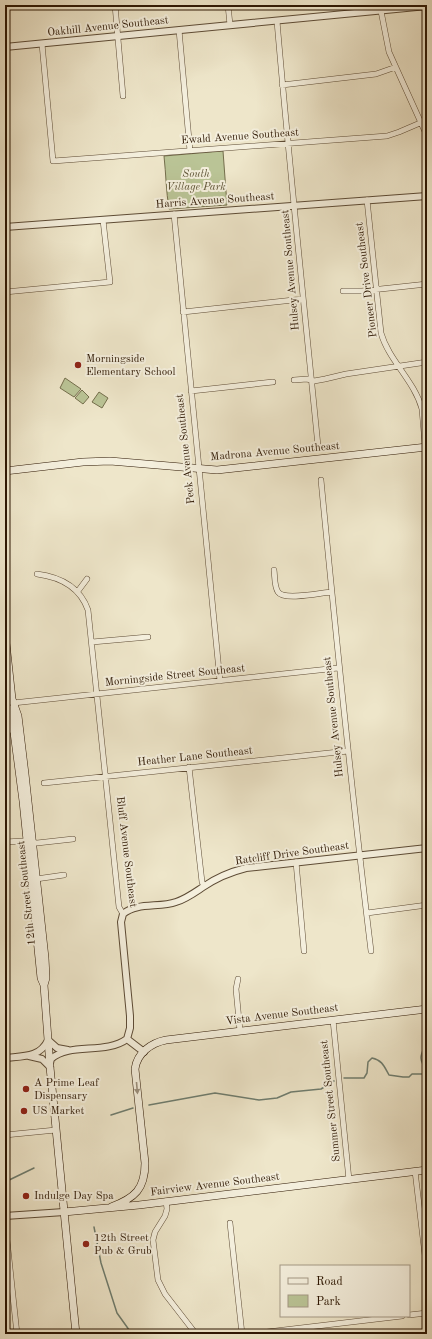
<svg xmlns="http://www.w3.org/2000/svg" width="432" height="1339" viewBox="0 0 432 1339" font-family="'Old Standard TT',serif">
	<rect width="100%" height="100%" fill="#eee6ca"/>
	<filter id="stains"><feTurbulence type="fractalNoise" baseFrequency=".005" numOctaves="4"/><feColorMatrix values="0 0 0 0 .2 0 0 0 0 .09 0 0 0 0 .02 0 0 0 .5 -.17"/></filter>
	<radialGradient id="worn" r=".72"><stop offset=".6" stop-color="#630" stop-opacity="0"/><stop offset="1" stop-color="#630" stop-opacity=".3"/></radialGradient>
	<!-- green -->
	<path fill="#bac496" stroke="#746e4c" d="M 223,151 L 227,205 L 169,209 C 166,191 166,174 164,156 Z
		M 65,378 L 81,389 L 74,397 L 60,388 Z
		M 82,390 L 89,397 L 83,404 L 75,398 Z
		M 99,392 L 108,398 L 102,408 L 92,402 Z"/>
	<g fill="none" stroke-linecap="round" stroke-linejoin="round">
		<!-- stream -->
		<path stroke="#6e7c6e" stroke-width="1.5" d="M 344,1078 L 364,1078 L 367,1073 L 368,1062 L 372,1058 C 382,1060 384,1066 389,1075 L 403,1077 L 409,1077 L 412,1074 L 423,1074 C 427,1067 421,1064 421,1058 C 421,1052 425,1047 427,1042
			M 149,1105 L 215,1093 L 259,1100 L 277,1098 L 291,1092 L 321,1089 L 334,1081
			M 111,1115 L 133,1108
			M 5,1182 L 34,1168
			M 94,1227 L 101,1263 L 117,1313 L 132,1334"/>
		<defs>
			<path id="minor" d="M 115,5 L 123,96
				M 228,5 L 230,25
				M 381,11 L 389,52 L 427,136
				M 277,21 C 289,163 304,304 318,446
				M 179,30 L 190,151
				M 42,44 L 53,161 L 387,136 L 399,132 L 427,120
				M 282,85 L 376,74 L 396,67
				M 367,200 L 381,333 C 389,361 414,380 422,409 L 427,468
				M 174,214 L 220,681
				M 343,291 L 362,291 L 427,284
				M 5,292 L 110,282 L 103,220
				M 183,312 L 303,299
				M 294,380 L 307,379 L 314,381 L 325,379 L 346,374 L 427,362
				M 191,391 L 273,382
				M 321,480 C 336,637 352,795 371,951
				M 274,570 C 275,576 274,586 278,592 C 284,601 320,593 331,592
				M 37,574 C 60,577 80,587 88,610 L 119,907 L 123,914
				M 427,586 L 427,604
				M 78,591 L 87,579
				M 92,642 L 148,637
				M 13,703 L 338,668
				M 5,731 L 16,729
				M 189,767 L 202,882 L 204,886
				M 44,783 L 348,751
				M 5,842 L 23,841 L 37,843 L 73,839
				M 296,862 L 304,951
				M 36,879 L 64,875
				M 367,913 L 427,905
				M 238,979 L 236,989 L 240,1031
				M 333,1020 L 349,1180
				M 5,1135 L 56,1130
				M 415,1171 L 427,1272
				M 166,1201 L 167,1209 L 165,1216 L 155,1232 L 153,1240 L 158,1280 L 165,1294 L 196,1334
				M 5,1221 L 17,1334
				M 230,1223 L 242,1334
				M 409,1315 L 427,1313
				M 250,1334 L 402,1316"/>
			<path id="tertiary" d="M 5,47 L 427,6
				M 5,227 L 427,196
				M 127,1039 L 130,1028 L 130,1016 L 121,922 L 123,914 C 137,902 159,908 176,902 C 186,899 194,893 203,887 C 216,878 230,872 246,868 L 427,848
				M 127,1039 L 144,1052
				M 29,1056 L 42,1059 L 50,1067
				M 5,1058 C 22,1056 40,1058 48,1040 L 57,1048 L 68,1050
				M 50,1063 L 51,1059 C 70,1042 105,1055 127,1039
				M 5,1216 L 64,1212"/>
			<path id="secondary" d="M 5,471 L 83,462 L 110,461 L 217,470 L 427,447
				M 5,634 L 12,699 L 18,716 L 25,774 L 45,958 L 46,978 L 44,985 L 50,1067 L 76,1334
				M 13,708 L 12,717 L 23,801 L 41,978 L 44,985
				M 111,1207 C 135,1198 145,1189 145,1163 L 135,1069 C 137,1053 151,1043 166,1040 L 427,1009
				M 64,1212 L 139,1205 L 427,1170"/>
		</defs>
		<!-- minor casing -->
		<use href="#minor" stroke="#5d4b35" stroke-width="6"/>
		<!-- tertiary casing -->
		<use href="#tertiary" stroke="#5d4b35" stroke-width="8"/>
		<!-- secondary casing -->
		<use href="#secondary" stroke="#2d1703" stroke-width="8"/>
		<!-- minor -->
		<use href="#minor" stroke="#f4efdd" stroke-width="5"/>
		<!-- tertiary -->
		<use href="#tertiary" stroke="#f4efdd" stroke-width="6"/>
		<!-- secondary -->
		<use href="#secondary" stroke="#f4efdd" stroke-width="7"/>
	</g>
	<!-- one-way arrows -->
	<defs><path id="oneway-solid" d="M-6-.8H1V-3.2L6.5 0L1 3.2V.8H-6Z"/></defs>
	<use fill="#9a8e7b" href="#oneway-solid" transform="translate(137 1088) rotate(85)"/>
	<!-- markers -->
	<g fill="#8f2418" stroke="#f4efdd" stroke-width="1.5">
		<circle cx="78" cy="365" r="4"/>
		<circle cx="26" cy="1089" r="4"/>
		<circle cx="24" cy="1111" r="4"/>
		<circle cx="26" cy="1196" r="4"/>
		<circle cx="86" cy="1244" r="4"/>
	</g>
	<g text-anchor="middle" dominant-baseline="central" stroke-width="4" stroke-linejoin="round" paint-order="stroke">
		<!-- street labels -->
		<g font-size="11" fill="#2d1703" stroke="#f4efdd">
			<text transform="translate(108 27) rotate(-6)">Oakhill Avenue Southeast</text>
			<text transform="translate(240 137) rotate(-4)">Ewald Avenue Southeast</text>
			<text transform="translate(215 201) rotate(-4)">Harris Avenue Southeast</text>
			<text transform="translate(291 270) rotate(-95)">Hulsey Avenue Southeast</text>
			<text transform="translate(367 280) rotate(-97)">Pioneer Drive Southeast</text>
			<text transform="translate(186 449) rotate(-96)">Peck Avenue Southeast</text>
			<text transform="translate(275 452) rotate(-5)">Madrona Avenue Southeast</text>
			<text transform="translate(175 676) rotate(-6)">Morningside Street Southeast</text>
			<text transform="translate(334 717) rotate(-96)">Hulsey Avenue Southeast</text>
			<text transform="translate(195 757) rotate(-6)">Heather Lane Southeast</text>
			<text transform="translate(126 852) rotate(83)">Bluff Avenue Southeast</text>
			<text transform="translate(292 854) rotate(-8)">Ratcliff Drive Southeast</text>
			<text transform="translate(27 893) rotate(-96)">12th Street Southeast</text>
			<text transform="translate(282 1015) rotate(-7)">Vista Avenue Southeast</text>
			<text transform="translate(331 1101) rotate(-96)">Summer Street Southeast</text>
			<text transform="translate(215 1185) rotate(-7)">Fairview Avenue Southeast</text>
		</g>
		<!-- park labels -->
		<g font-size="11" font-style="italic" fill="#5e5436" stroke="#f4efdd">
			<text x="196" y="174">South<tspan x="196" dy="13">Village Park</tspan></text>
		</g>
		<!-- poi labels -->
		<g font-size="11" fill="#2d1703" stroke="#f4efdd" text-anchor="start">
			<text x="86" y="359">Morningside<tspan x="86" dy="13">Elementary School</tspan></text>
			<text x="34" y="1083">A Prime Leaf<tspan x="34" dy="13">Dispensary</tspan></text>
			<text x="32" y="1111">US Market</text>
			<text x="34" y="1196">Indulge Day Spa</text>
			<text x="94" y="1238">12th Street<tspan x="94" dy="13">Pub &amp; Grub</tspan></text>
		</g>
	</g>
	<!-- margin -->
	<rect width="432" height="1339" fill="none" stroke="#eee6ca" stroke-width="20"/>
	<rect x="6" y="6" width="420" height="1327" fill="none" stroke="#2d1703" stroke-width="2"/>
	<rect x="10" y="10" width="412" height="1319" fill="none" stroke="#2d1703"/>
	<!-- legend -->
	<rect x="280" y="1265" width="130" height="52" fill="#f4efdd" stroke="#a49986"/>
	<rect x="288" y="1278" width="20" height="6" fill="#f4efdd" stroke="#a49986"/>
	<text x="316" y="1285" font-size="12" fill="#2d1703">Road</text>
	<rect x="288" y="1295" width="20" height="12" fill="#bac496" stroke="#a49986"/>
	<text x="316" y="1305" font-size="12" fill="#2d1703">Park</text>
	<rect width="100%" height="100%" filter="url(#stains)"/>
	<rect width="100%" height="100%" fill="url(#worn)"/>
</svg>
